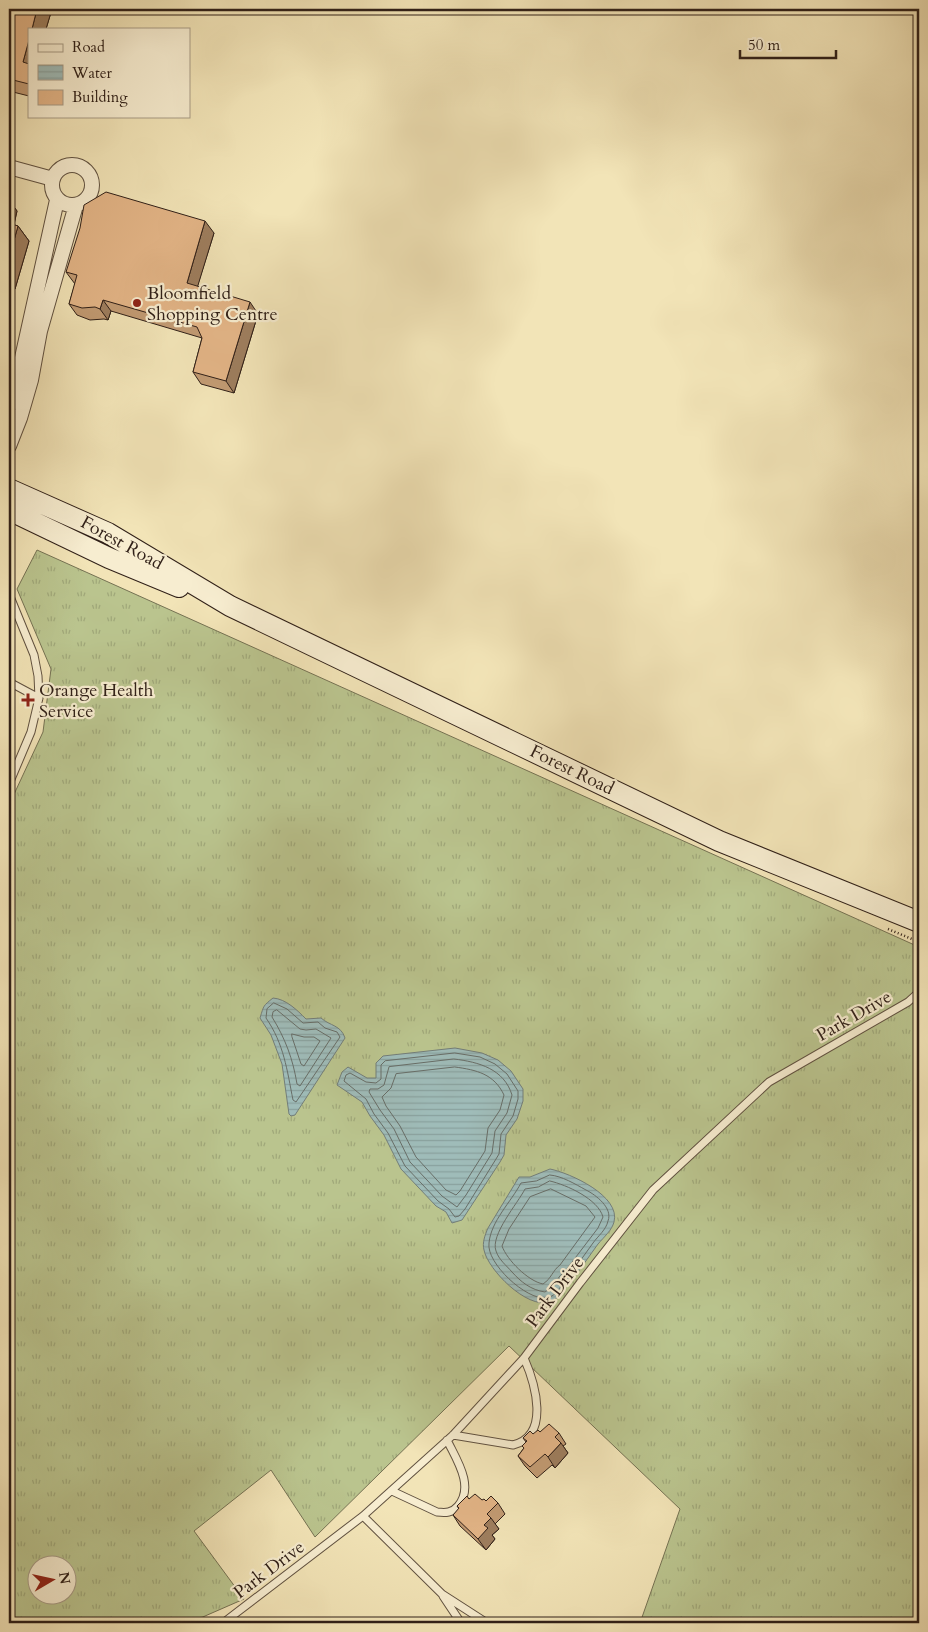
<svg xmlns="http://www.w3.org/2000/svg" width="928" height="1632" viewBox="0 0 928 1632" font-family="Cardo,serif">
	<defs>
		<pattern id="grass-tufts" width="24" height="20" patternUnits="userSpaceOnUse" patternTransform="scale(1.25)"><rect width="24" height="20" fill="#bac48e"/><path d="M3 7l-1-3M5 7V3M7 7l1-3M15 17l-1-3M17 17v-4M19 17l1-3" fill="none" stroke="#a0a87a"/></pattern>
		<pattern id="water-rules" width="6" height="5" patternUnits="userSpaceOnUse" patternTransform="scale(1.25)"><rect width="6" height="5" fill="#9fbcb9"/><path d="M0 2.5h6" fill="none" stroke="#89a19e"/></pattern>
	</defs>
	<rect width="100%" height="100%" fill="#f2e4b7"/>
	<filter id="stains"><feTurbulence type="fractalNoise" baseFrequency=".004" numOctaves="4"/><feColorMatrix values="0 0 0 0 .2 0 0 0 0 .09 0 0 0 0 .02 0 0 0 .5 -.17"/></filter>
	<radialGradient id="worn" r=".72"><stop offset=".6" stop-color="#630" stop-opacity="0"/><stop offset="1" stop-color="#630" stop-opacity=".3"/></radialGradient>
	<!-- grass -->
	<path fill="url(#grass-tufts)" stroke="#757253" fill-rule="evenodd" d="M 37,550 L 919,947 L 919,1623 L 640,1623 L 680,1509 L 509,1346 L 315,1537 L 271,1470 L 194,1531 L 244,1599 L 189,1623 L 9,1623 L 9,805 L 43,732 L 51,669 L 17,589 ZM 38,1564 L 68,1564 L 68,1594 L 38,1594 Z"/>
	<!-- water -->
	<path fill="url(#water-rules)" stroke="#737e79" d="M 273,998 C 286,999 297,1010 306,1019 L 321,1018 C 330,1026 341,1025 345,1038 L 295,1115 L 291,1116 L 289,1114 L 282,1064 L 271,1035 L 260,1018 C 264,1005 263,1006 273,998 Z
		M 455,1048 L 482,1053 L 498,1060 L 511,1071 L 523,1089 L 523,1101 L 517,1119 L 506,1135 L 504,1155 L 500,1162 L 462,1220 L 452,1223 L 446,1212 L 436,1206 L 401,1169 L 384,1135 L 370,1116 L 362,1102 L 337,1085 L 342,1072 L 348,1067 L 367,1078 L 376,1078 L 376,1063 L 383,1056 Z
		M 550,1169 C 570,1173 621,1196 614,1222 C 612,1230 604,1237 598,1244 C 590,1255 582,1267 573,1278 C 564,1285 562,1298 549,1302 C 527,1309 488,1270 484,1250 C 482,1243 485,1235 488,1228 L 519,1177 L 530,1177 Z"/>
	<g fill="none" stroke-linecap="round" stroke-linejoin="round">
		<!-- shore -->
		<path stroke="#686e68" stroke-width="1" d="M 274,1003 L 287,1009 L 303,1023 L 318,1022 L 325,1028 L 337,1032 L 340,1037 L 296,1102 L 293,1100 C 287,1070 284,1044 266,1018 L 267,1009 Z
			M 277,1010 L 300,1029 L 306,1030 L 316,1029 L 331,1038 L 300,1086 L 297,1084 C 293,1059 285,1038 272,1017 L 273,1012 Z
			M 292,1034 L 304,1037 L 314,1037 L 320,1041 L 304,1066 L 301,1064 L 292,1037 Z
			M 455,1053 L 480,1057 L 495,1064 L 507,1074 L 518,1091 L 518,1099 L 513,1116 L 501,1134 L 499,1154 L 496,1159 L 465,1209 L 459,1216 L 455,1217 L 449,1209 L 438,1201 L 405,1166 L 388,1133 L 374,1114 L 366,1099 L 344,1081 L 346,1075 L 350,1073 L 366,1082 L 376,1083 L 381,1079 L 381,1065 L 385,1061 Z
			M 454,1059 C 479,1062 504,1069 512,1095 L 507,1113 L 495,1131 L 492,1153 L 466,1195 L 457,1207 L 442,1196 L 410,1162 L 394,1129 L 380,1110 L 369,1092 L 370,1089 L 378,1089 L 384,1085 L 389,1067 Z
			M 455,1067 C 477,1070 494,1074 504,1095 L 500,1110 L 488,1128 L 485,1151 L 460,1191 L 456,1195 L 446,1190 L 416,1157 L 400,1126 L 386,1106 L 382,1097 L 391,1088 L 396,1074 Z
			M 550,1175 C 562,1176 575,1184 586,1190 C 596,1195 613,1208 608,1221 C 606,1230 598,1236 593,1243 C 585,1254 578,1264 570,1275 C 562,1281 558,1297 546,1298 C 526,1300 486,1263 489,1243 C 491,1221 511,1202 521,1183 L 536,1181 Z
			M 550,1181 C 567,1185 598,1199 603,1217 L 598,1228 L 566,1270 C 557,1277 555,1286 545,1292 C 531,1290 521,1282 512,1272 C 506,1265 499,1260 496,1251 C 490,1235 518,1203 525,1189 L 538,1187 Z
			M 551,1189 L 586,1206 L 595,1217 L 560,1265 C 553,1270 551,1279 543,1284 C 528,1281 507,1260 502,1246 L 509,1229 L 530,1197 Z"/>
		<defs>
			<path id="lane" d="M 9,594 L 34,655 L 38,676 L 39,698
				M 9,682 L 39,698 L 31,732 L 9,784
				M 453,1435 L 513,1445 C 551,1436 535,1383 524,1358
				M 392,1491 L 437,1512 C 446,1513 452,1513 458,1506 C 475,1486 456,1459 447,1440
				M 363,1516 L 442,1594 L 487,1623
				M 443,1596 L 461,1623
				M 223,1623 L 363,1516 L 453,1435 L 524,1358 L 580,1283 L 653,1190 L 769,1082 L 908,1002 L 919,992"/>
			<path id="street" d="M52 185a20 20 0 1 1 40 0a20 20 0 1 1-40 0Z
				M 9,167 L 53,179
				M 9,406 L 18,376 L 57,200
				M 9,446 L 20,418 L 31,380 L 40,331 L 76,205"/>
			<path id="secondary" d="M 9,489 L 108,533 L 230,606 L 719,841 L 919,922
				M 9,510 L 109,558 L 179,587"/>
		</defs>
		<!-- lane casing -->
		<use href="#lane" stroke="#605140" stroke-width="9"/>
		<!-- street casing -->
		<use href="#street" stroke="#605140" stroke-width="16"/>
		<!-- secondary casing -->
		<use href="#secondary" stroke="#302018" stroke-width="22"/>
		<!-- path -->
		<path stroke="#302018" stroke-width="2.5" stroke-dasharray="1 2.5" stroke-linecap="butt" d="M 888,929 L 919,942"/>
		<!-- lane -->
		<use href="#lane" stroke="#f7edd0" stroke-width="7"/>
		<!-- street -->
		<use href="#street" stroke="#f7edd0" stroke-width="14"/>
		<!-- secondary -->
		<use href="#secondary" stroke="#f7edd0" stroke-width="20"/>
	</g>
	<!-- wall -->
	<path fill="#c29b73" stroke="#302018" d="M 9,9 L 52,9 L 46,29 L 29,29 L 29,96 L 9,91 Z
		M 9,200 L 17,211 L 14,225 L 18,226 L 29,241 L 15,289 L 9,296 Z
		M 214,233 L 197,287 L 258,314 L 234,393 L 201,384 L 193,372 L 202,338 L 111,311 L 108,320 L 104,319 L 90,320 L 77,315 L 69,304 L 75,284 L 66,272 Z
		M 540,1432 L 559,1433 L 566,1444 L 563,1446 L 568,1453 L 555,1468 L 552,1465 L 537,1478 L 525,1466 L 518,1456 L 524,1448 L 522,1446 L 526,1442 L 523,1438 Z
		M 469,1499 L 486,1501 L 498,1503 L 505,1514 L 495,1524 L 499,1529 L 492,1535 L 495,1539 L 486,1550 L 460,1526 L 453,1515 L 459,1509 L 457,1506 Z"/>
	<!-- shaded-wall -->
	<path fill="#9e7e5e" stroke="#302018" d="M 37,9 L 52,9 L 46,29 L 32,29 Z
		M 29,40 L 29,70 L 23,62 Z
		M 9,200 L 17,211 L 11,236 L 9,234 Z
		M 205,221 L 214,233 L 195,295 L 187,283 Z
		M 18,226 L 29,241 L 15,289 L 9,281 L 9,258 Z
		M 103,300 L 111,311 L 108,320 L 100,309 Z
		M 250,302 L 258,314 L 234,393 L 226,381 Z
		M 561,1443 L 568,1453 L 555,1468 L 548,1457 Z
		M 491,1518 L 499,1529 L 492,1535 L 495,1539 L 486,1550 L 478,1539 L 484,1525 Z"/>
	<!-- building -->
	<path fill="#e2b486" stroke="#302018" d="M 9,9 L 37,9 L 32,29 L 29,29 L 29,40 L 23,62 L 29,64 L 29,84 L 9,79 Z
		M 106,192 L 205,221 L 187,283 L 250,302 L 226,381 L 193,372 L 202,338 L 197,327 L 103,300 L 100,309 L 95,307 L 82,308 L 69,304 L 77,275 L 66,272 L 80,228 L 84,205 Z
		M 9,223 L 18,226 L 9,258 Z
		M 549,1424 L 559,1433 L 555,1437 L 561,1443 L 548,1457 L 545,1454 L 530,1467 L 518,1456 L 524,1448 L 522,1446 L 527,1441 L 523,1438 L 530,1431 L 533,1434 L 538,1430 L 540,1432 Z
		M 475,1494 L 482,1500 L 484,1499 L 486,1501 L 491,1496 L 498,1503 L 487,1514 L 491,1518 L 484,1525 L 488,1528 L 478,1539 L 453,1515 L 459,1508 L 457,1506 L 467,1496 L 469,1499 Z"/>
	<!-- markers -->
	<g fill="#8f2418" stroke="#f7edd0" stroke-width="2">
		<circle cx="137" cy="303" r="5"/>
		<path d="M25.5 692.5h5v5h5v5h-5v5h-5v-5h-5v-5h5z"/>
	</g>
	<g text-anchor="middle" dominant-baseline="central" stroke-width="4.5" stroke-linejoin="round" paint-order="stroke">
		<!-- poi labels -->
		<g font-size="18" fill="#302018" stroke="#f7edd0" text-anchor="start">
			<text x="147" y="293">Bloomfield<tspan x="147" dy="21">Shopping Centre</tspan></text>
			<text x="39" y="690">Orange Health<tspan x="39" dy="21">Service</tspan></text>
		</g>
		<!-- street labels -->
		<g font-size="18" fill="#302018" stroke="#f7edd0">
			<text transform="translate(122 543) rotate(29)">Forest Road</text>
			<text transform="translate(572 770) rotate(26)">Forest Road</text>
			<text transform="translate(854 1016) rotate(-30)">Park Drive</text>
			<text transform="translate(555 1292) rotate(-53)">Park Drive</text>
			<text transform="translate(269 1570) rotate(-37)">Park Drive</text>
		</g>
	</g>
	<!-- margin -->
	<rect width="928" height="1632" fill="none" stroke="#f2e4b7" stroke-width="30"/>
	<rect x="10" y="10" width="908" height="1612" fill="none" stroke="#302018" stroke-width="2.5"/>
	<rect x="15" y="15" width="898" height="1602" fill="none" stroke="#302018"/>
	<!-- legend -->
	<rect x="28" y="28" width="162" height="90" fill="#f7edd0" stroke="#a79b86"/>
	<rect x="38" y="44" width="25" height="8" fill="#f7edd0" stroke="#a79b86"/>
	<text x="72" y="52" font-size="15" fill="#302018">Road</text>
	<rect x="38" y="65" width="25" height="15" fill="url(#water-rules)" stroke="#a79b86"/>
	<text x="72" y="78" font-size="15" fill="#302018">Water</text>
	<rect x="38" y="90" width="25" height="15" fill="#e2b486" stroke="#a79b86"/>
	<text x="72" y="102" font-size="15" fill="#302018">Building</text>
	<!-- north arrow -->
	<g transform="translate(52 1580) rotate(81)"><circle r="24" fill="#f7edd0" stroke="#a79b86"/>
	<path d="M0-4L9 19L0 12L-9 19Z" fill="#8f2418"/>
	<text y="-8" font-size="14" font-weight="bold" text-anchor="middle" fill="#302018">N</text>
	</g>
	<!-- scale -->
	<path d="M740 50v8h96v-8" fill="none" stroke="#302018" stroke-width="2.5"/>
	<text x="748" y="50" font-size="15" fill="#302018" stroke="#f7edd0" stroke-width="4" paint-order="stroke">50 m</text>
	<rect width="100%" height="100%" filter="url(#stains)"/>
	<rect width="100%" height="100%" fill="url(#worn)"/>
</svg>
